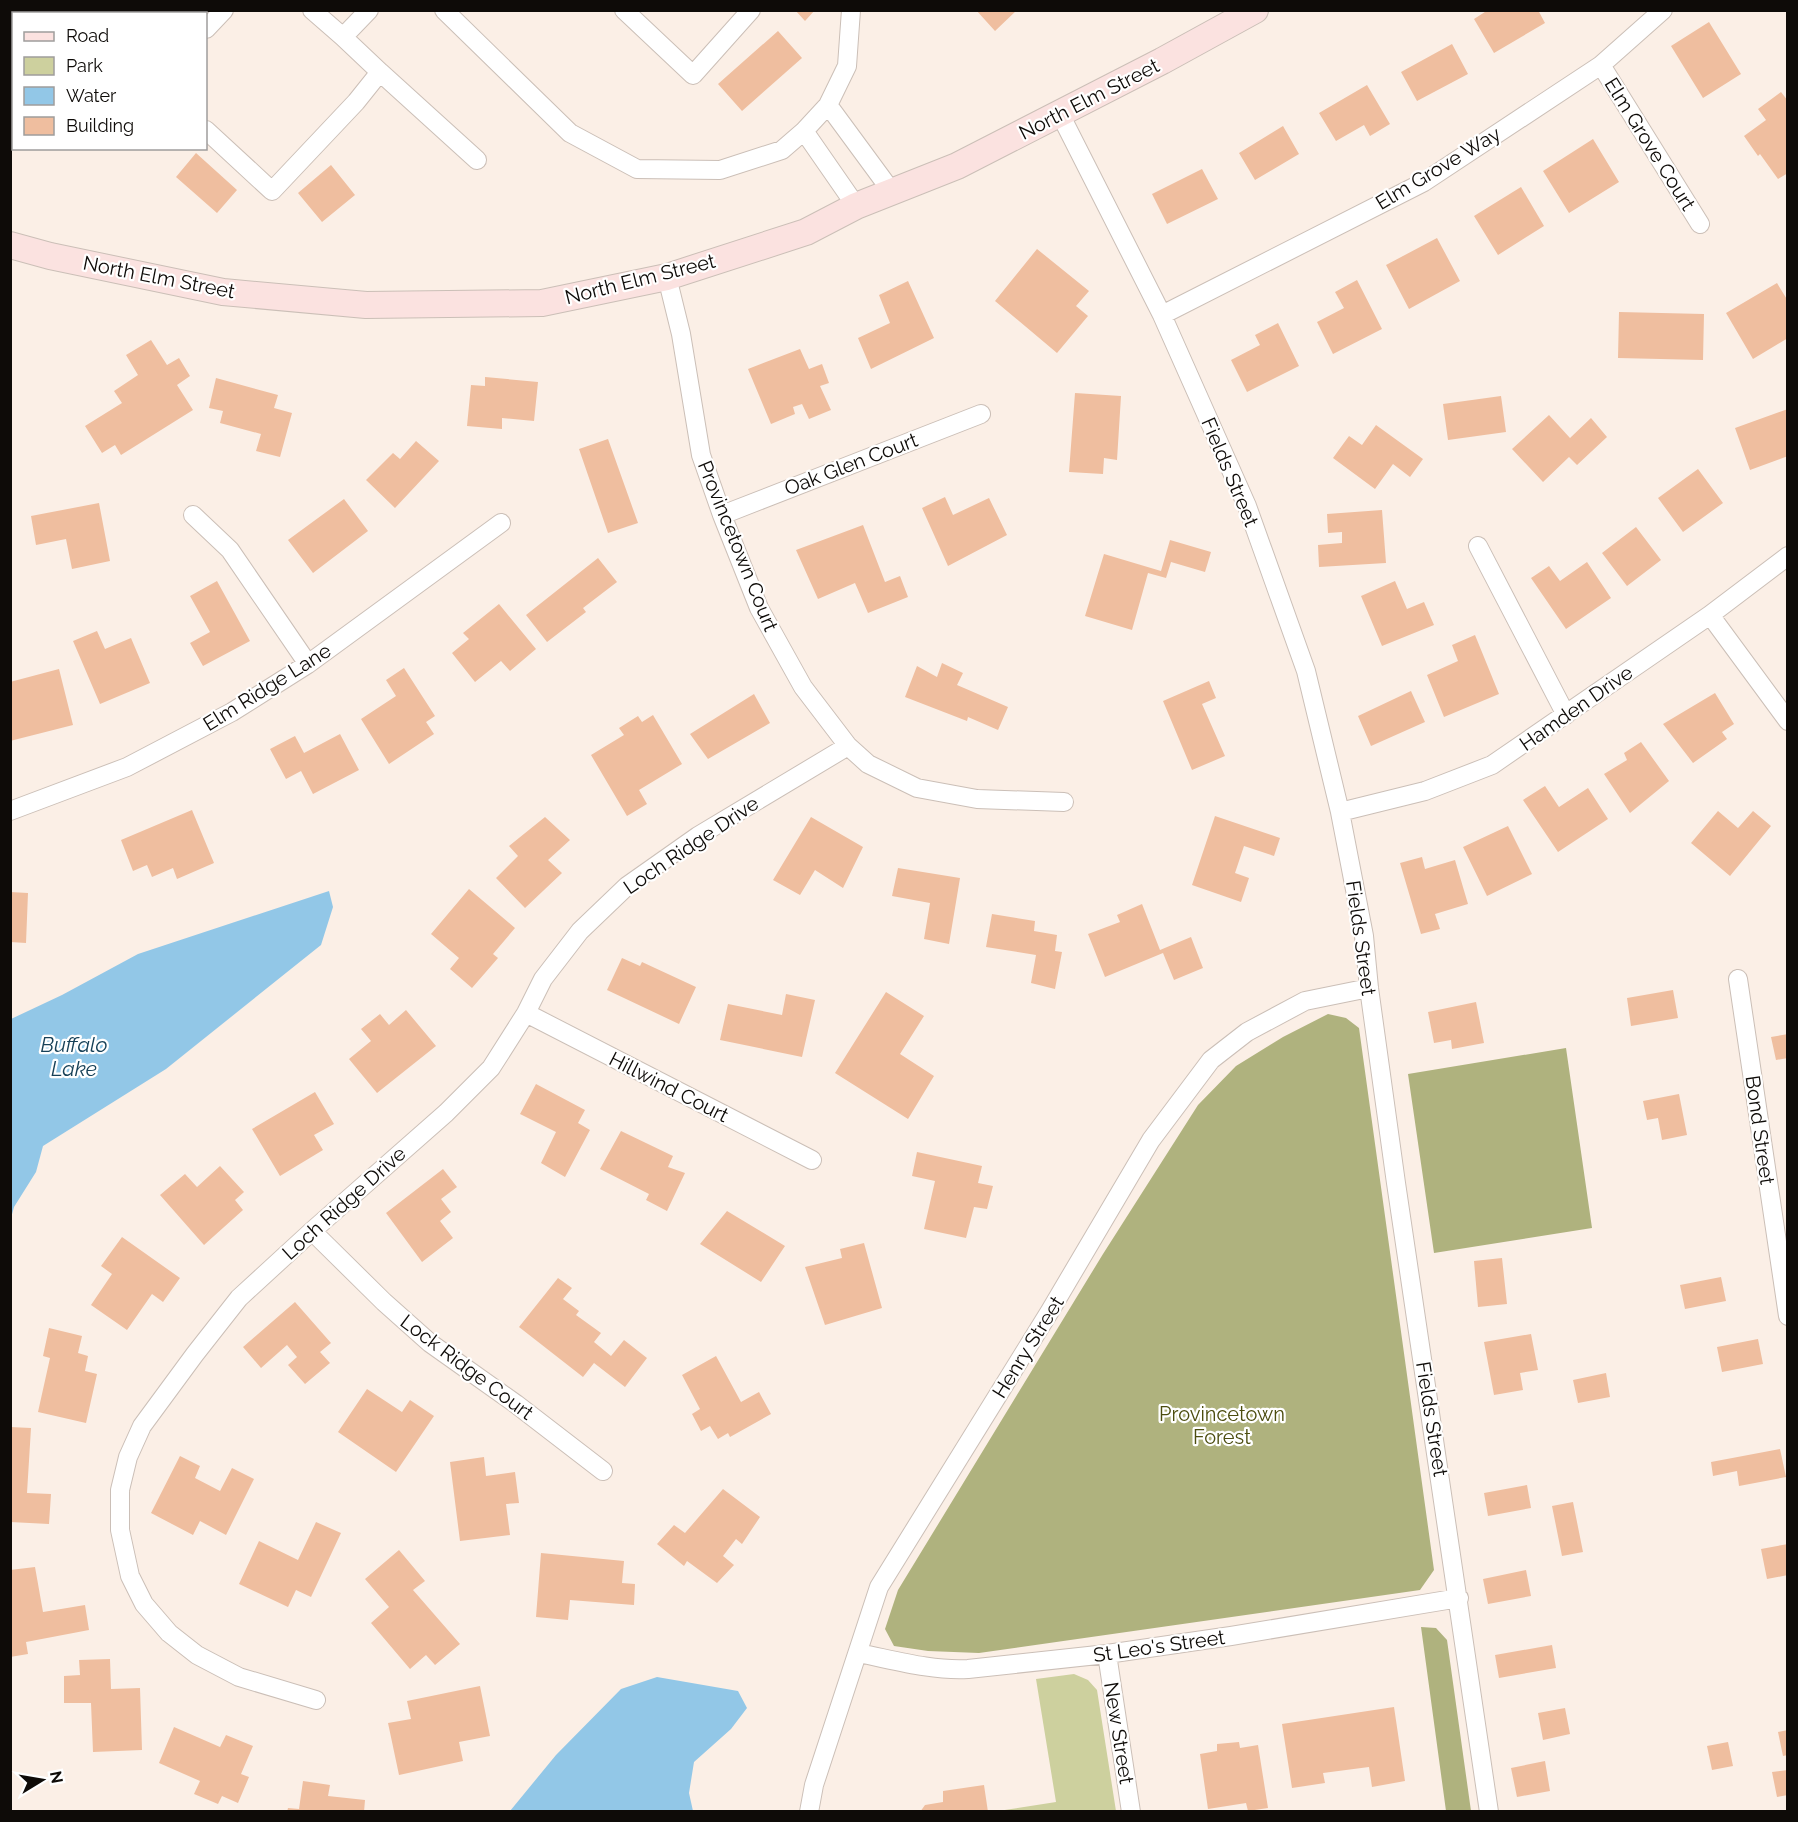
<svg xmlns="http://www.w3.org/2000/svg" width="1798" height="1822" viewBox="0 0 1798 1822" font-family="Raleway,sans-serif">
	<rect width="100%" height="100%" fill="#fbefe6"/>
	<!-- green -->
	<path fill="#cdd09e" d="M 1074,1674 L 1088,1680 L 1097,1690 L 1116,1811 L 998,1811 L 1056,1802 L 1036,1679 Z"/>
	<!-- forest -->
	<path fill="#afb27e" d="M 1328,1014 L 1346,1018 L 1359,1028 L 1434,1570 L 1420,1590 L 979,1653 L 928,1651 L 894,1646 L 885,1629 L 898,1590 L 1103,1254 L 1198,1105 L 1236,1066 L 1283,1037 Z
		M 1566,1048 L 1592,1228 L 1434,1253 L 1408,1074 Z
		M 1421,1627 L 1436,1628 L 1447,1640 L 1471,1811 L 1446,1811 Z"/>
	<!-- water -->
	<path fill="#92c7e7" d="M 329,891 L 333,907 L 321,945 L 166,1069 L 43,1146 L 36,1172 L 14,1207 L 11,1218 L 11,1019 L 62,995 L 138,954 Z
		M 657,1677 L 738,1691 L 747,1708 L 731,1729 L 694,1762 L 689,1793 L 693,1811 L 510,1811 L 556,1755 L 621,1689 Z"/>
	<!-- building -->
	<path fill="#efbe9f" d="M 795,10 L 815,10 L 805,21 Z
		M 976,10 L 1017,10 L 995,31 Z
		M 1488,10 L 1538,10 L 1545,23 L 1494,53 L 1474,19 Z
		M 1709,22 L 1741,74 L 1703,98 L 1671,46 Z
		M 778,31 L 802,58 L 742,111 L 718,84 Z
		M 1452,44 L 1468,74 L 1417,101 L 1401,72 Z
		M 1367,85 L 1390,124 L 1370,136 L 1364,125 L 1336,141 L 1319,113 Z
		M 1781,92 L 1788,101 L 1788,173 L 1778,179 L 1760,154 L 1758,156 L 1744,136 L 1766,120 L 1758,109 Z
		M 1283,126 L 1299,154 L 1255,180 L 1239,153 Z
		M 1593,139 L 1619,182 L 1569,213 L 1543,171 Z
		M 196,153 L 237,190 L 217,213 L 176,177 Z
		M 331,165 L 355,195 L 322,222 L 298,193 Z
		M 1202,169 L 1218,199 L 1167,224 L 1152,194 Z
		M 1521,187 L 1544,226 L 1498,255 L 1474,216 Z
		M 1437,238 L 1460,281 L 1409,309 L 1386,265 Z
		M 1037,249 L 1089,291 L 1076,306 L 1088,316 L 1057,353 L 995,301 Z
		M 1357,280 L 1382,329 L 1333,354 L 1317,322 L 1344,308 L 1335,292 Z
		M 908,281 L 934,338 L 871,369 L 858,338 L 890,323 L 879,295 Z
		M 1777,283 L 1788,301 L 1788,338 L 1753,359 L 1726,313 Z
		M 1619,312 L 1704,314 L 1703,360 L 1618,358 Z
		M 1278,323 L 1299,366 L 1247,392 L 1231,360 L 1260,345 L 1255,335 Z
		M 151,340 L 167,365 L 179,358 L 190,376 L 177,385 L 193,410 L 121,455 L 115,445 L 102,453 L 85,426 L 122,403 L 114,391 L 138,375 L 126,355 Z
		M 800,349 L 809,369 L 822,364 L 829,383 L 820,386 L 831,410 L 809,419 L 802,404 L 793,407 L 795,414 L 771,424 L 748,369 Z
		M 485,377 L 538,382 L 534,421 L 502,418 L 502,429 L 467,426 L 471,385 L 485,386 Z
		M 216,378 L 278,395 L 274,408 L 292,413 L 280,457 L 256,451 L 261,434 L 220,423 L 223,411 L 209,408 Z
		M 1075,393 L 1121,396 L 1117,460 L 1104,458 L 1103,474 L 1069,472 Z
		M 1501,396 L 1506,432 L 1448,440 L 1443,404 Z
		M 1788,409 L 1788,456 L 1750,470 L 1735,428 Z
		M 1549,415 L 1570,438 L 1591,418 L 1607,437 L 1577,465 L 1569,457 L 1543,482 L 1512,449 Z
		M 1376,425 L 1423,459 L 1410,477 L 1393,464 L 1375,489 L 1333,458 L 1349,436 L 1362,445 Z
		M 608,439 L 638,523 L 608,533 L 579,449 Z
		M 416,441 L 439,461 L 395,508 L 366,480 L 393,453 L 400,459 Z
		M 1698,469 L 1723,503 L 1683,532 L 1658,498 Z
		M 945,497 L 953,515 L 989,498 L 1007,535 L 948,566 L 922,508 Z
		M 344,499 L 368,531 L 313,573 L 288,540 Z
		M 99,503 L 110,561 L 72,569 L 66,539 L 36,545 L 31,516 Z
		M 1382,510 L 1386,563 L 1319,567 L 1318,545 L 1342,543 L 1342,532 L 1328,533 L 1327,514 Z
		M 863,525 L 885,582 L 900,576 L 908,597 L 868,613 L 855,583 L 818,599 L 796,550 Z
		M 1636,527 L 1661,560 L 1627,586 L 1602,553 Z
		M 1170,540 L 1211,552 L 1205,572 L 1171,562 L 1166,578 L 1148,573 L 1132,630 L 1085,616 L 1104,554 L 1161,571 Z
		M 598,558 L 617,582 L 583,608 L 586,612 L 547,642 L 526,615 Z
		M 1587,562 L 1611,598 L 1566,629 L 1531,578 L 1549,566 L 1560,581 Z
		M 217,581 L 250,641 L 203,666 L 190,643 L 210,632 L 190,596 Z
		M 1395,581 L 1407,609 L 1424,602 L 1434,625 L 1382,646 L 1361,596 Z
		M 499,604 L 536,649 L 510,671 L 501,661 L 475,682 L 452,653 L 469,639 L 463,633 Z
		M 97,631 L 105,649 L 131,638 L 150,683 L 100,704 L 73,641 Z
		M 1475,635 L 1499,694 L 1444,717 L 1427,675 L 1458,661 L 1452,645 Z
		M 942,663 L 963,673 L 957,685 L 1008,707 L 998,730 L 968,717 L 967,721 L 905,697 L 917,666 L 937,677 Z
		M 404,668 L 435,716 L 426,722 L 434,734 L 389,764 L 361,719 L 396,696 L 386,680 Z
		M 59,669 L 73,725 L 10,741 L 10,682 Z
		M 1209,681 L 1216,698 L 1202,704 L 1225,756 L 1192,770 L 1163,701 Z
		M 1411,691 L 1425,722 L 1371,746 L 1358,716 Z
		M 1715,693 L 1734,724 L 1722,732 L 1727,739 L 1693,763 L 1663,724 Z
		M 754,694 L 770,723 L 708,759 L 690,734 Z
		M 653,715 L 682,764 L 639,790 L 647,804 L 627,816 L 591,755 L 624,735 L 619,728 L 638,716 L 642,722 Z
		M 340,734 L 359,770 L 313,794 L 301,771 L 286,779 L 270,749 L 295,736 L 304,753 Z
		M 1641,742 L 1669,781 L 1630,813 L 1604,774 L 1627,760 L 1624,753 Z
		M 1545,786 L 1559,807 L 1588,788 L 1608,819 L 1558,852 L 1523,800 Z
		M 192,810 L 214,863 L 177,879 L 173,868 L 152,877 L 147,865 L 133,871 L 121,840 Z
		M 1718,811 L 1738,828 L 1753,811 L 1771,826 L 1730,876 L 1691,843 Z
		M 1215,816 L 1280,838 L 1274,856 L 1244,846 L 1235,873 L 1249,878 L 1241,902 L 1192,885 Z
		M 545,817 L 570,840 L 548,860 L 562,873 L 525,908 L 496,878 L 518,856 L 509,846 Z
		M 811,817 L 863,847 L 843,888 L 815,870 L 800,895 L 773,880 Z
		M 1508,826 L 1532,874 L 1487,896 L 1463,847 Z
		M 1422,857 L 1425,869 L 1455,860 L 1468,904 L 1435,914 L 1440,929 L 1421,934 L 1400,863 Z
		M 898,868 L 960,878 L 949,944 L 924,939 L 930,903 L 892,896 Z
		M 469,889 L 515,928 L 493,954 L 498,958 L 472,988 L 450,969 L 459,958 L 431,934 Z
		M 10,892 L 28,893 L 26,943 L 10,942 Z
		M 1142,904 L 1160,950 L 1191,937 L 1203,968 L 1174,980 L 1163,953 L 1105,977 L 1088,934 L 1120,922 L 1117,915 Z
		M 992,914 L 1035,921 L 1034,931 L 1057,935 L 1055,951 L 1062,952 L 1055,989 L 1031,983 L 1036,955 L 986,947 Z
		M 622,958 L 640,966 L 642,962 L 696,987 L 679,1024 L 607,990 Z
		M 1673,990 L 1678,1018 L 1631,1026 L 1627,998 Z
		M 886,992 L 924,1016 L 900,1054 L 934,1076 L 908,1119 L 835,1073 Z
		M 786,994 L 815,1000 L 802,1057 L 720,1040 L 728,1004 L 782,1015 Z
		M 1476,1002 L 1484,1043 L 1452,1049 L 1451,1040 L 1434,1043 L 1428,1012 Z
		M 406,1010 L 436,1046 L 377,1093 L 349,1059 L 371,1041 L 361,1029 L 380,1014 L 389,1025 Z
		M 1788,1034 L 1788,1058 L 1776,1060 L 1771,1037 Z
		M 536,1084 L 585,1110 L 578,1123 L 590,1130 L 565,1177 L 541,1163 L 556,1132 L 520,1114 Z
		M 315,1092 L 334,1124 L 314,1135 L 323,1150 L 280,1176 L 252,1129 Z
		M 1679,1094 L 1687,1135 L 1662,1140 L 1658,1118 L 1647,1120 L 1643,1101 Z
		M 621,1131 L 673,1156 L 668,1167 L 685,1173 L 667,1211 L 646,1200 L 649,1194 L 600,1169 Z
		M 917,1152 L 982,1166 L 978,1183 L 993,1186 L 987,1209 L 974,1207 L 966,1238 L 924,1229 L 935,1181 L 912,1176 Z
		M 220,1166 L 244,1192 L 235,1200 L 243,1210 L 204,1245 L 160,1195 L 185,1174 L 197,1187 Z
		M 443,1169 L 457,1187 L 441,1199 L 451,1212 L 440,1221 L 453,1238 L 422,1262 L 386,1213 Z
		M 727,1211 L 785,1246 L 761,1282 L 700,1244 Z
		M 122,1237 L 180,1278 L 163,1302 L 152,1294 L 127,1330 L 91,1305 L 112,1274 L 101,1266 Z
		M 864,1243 L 882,1308 L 825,1325 L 805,1267 L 842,1258 L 840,1249 Z
		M 1502,1258 L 1507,1304 L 1478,1307 L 1474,1261 Z
		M 1721,1277 L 1726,1301 L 1685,1309 L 1680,1285 Z
		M 558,1278 L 572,1288 L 563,1299 L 579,1311 L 576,1315 L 601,1333 L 594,1342 L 611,1356 L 624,1340 L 647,1358 L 625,1387 L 594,1363 L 583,1377 L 519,1327 Z
		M 295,1302 L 331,1343 L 320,1352 L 330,1363 L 305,1384 L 288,1365 L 297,1357 L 287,1345 L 261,1368 L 243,1347 Z
		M 49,1328 L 82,1336 L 78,1353 L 88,1356 L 85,1371 L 97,1374 L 86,1423 L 38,1412 L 50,1358 L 43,1356 Z
		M 1531,1334 L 1538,1370 L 1520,1373 L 1523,1390 L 1494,1395 L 1484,1342 Z
		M 1758,1339 L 1763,1364 L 1722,1372 L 1717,1347 Z
		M 716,1356 L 741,1402 L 759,1392 L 771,1414 L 730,1437 L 728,1433 L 718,1439 L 710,1426 L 701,1431 L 692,1414 L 700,1409 L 682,1375 Z
		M 1606,1373 L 1610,1397 L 1578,1403 L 1573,1380 Z
		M 367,1389 L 402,1412 L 410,1400 L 434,1416 L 396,1472 L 338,1432 Z
		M 10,1427 L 31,1428 L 27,1493 L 51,1494 L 49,1524 L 10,1522 Z
		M 1780,1449 L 1786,1477 L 1739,1486 L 1737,1471 L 1713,1476 L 1711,1462 Z
		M 180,1456 L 200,1466 L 195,1478 L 220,1491 L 232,1468 L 254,1479 L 226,1535 L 200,1521 L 193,1535 L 151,1513 Z
		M 484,1457 L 486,1476 L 515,1472 L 519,1503 L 506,1504 L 510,1535 L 460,1541 L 450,1462 Z
		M 1527,1485 L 1531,1508 L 1488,1516 L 1484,1493 Z
		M 723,1489 L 760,1517 L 742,1544 L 736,1539 L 723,1556 L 734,1565 L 717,1583 L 687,1561 L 684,1566 L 657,1544 L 674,1525 L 685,1533 Z
		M 1573,1502 L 1583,1552 L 1562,1556 L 1552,1506 Z
		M 316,1522 L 341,1533 L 311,1597 L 296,1590 L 288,1607 L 239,1584 L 259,1541 L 298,1560 Z
		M 1788,1544 L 1788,1575 L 1767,1579 L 1761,1549 Z
		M 399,1550 L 425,1581 L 413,1590 L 460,1644 L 435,1665 L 426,1655 L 410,1669 L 371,1623 L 389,1607 L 365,1579 Z
		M 541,1553 L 624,1561 L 622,1583 L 635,1584 L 634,1605 L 570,1600 L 568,1620 L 536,1617 Z
		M 35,1567 L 43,1612 L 85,1605 L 89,1630 L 26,1642 L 28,1654 L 10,1657 L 10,1570 Z
		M 1526,1570 L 1531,1596 L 1488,1604 L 1483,1579 Z
		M 1552,1645 L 1556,1668 L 1499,1678 L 1495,1655 Z
		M 110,1659 L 111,1689 L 140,1688 L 142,1750 L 93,1752 L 91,1703 L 64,1703 L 64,1676 L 80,1675 L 79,1660 Z
		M 480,1686 L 490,1736 L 459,1742 L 463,1761 L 399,1775 L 388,1723 L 411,1719 L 407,1701 Z
		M 1394,1707 L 1405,1781 L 1372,1787 L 1369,1767 L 1323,1773 L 1325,1783 L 1292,1788 L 1282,1724 Z
		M 1565,1708 L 1570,1734 L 1543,1740 L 1538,1713 Z
		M 174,1727 L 220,1747 L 226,1735 L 253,1746 L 241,1774 L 249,1777 L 238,1803 L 222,1796 L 218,1804 L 194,1794 L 200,1781 L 159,1763 Z
		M 1788,1730 L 1788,1755 L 1783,1756 L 1778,1732 Z
		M 1239,1742 L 1240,1748 L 1258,1745 L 1268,1808 L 1248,1811 L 1246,1803 L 1208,1809 L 1200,1754 L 1217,1751 L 1217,1744 Z
		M 1728,1742 L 1733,1766 L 1712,1770 L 1707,1746 Z
		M 1545,1761 L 1550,1791 L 1517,1797 L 1511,1768 Z
		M 1788,1770 L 1788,1795 L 1777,1797 L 1772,1772 Z
		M 303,1781 L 330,1785 L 328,1796 L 365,1800 L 364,1812 L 287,1812 L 288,1808 L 299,1809 Z
		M 984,1785 L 988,1812 L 920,1812 L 925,1805 L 943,1802 L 943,1791 Z"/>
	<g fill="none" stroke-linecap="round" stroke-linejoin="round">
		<defs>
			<path id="minor" d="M 444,10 L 570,133 L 637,169 L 720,170 L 782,150 L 804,131 L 828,105 L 847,66 L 851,10
				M 624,10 L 693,75 L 751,10
				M 206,29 L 224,10
				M 343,37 L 369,10
				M 1601,65 L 1700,224
				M 380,72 L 477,160
				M 828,105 L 892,192
				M 1060,114 L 1162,315 L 1247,506 L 1306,671 L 1340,812 L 1364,936 L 1369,988 L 1396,1183 L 1489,1812
				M 206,130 L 272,191 L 356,102 L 380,72 L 343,37 L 312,10
				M 804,131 L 856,206
				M 667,277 L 681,334 L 701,455 L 722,515 L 759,608 L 803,687 L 848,746 L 868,764 L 917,788 L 977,799 L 1064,802
				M 1162,315 L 1424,182 L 1601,65 L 1663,10
				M 193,515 L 230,550 L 308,664
				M 722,515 L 981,414
				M 1478,546 L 1566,715
				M 1710,615 L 1788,721
				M 10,811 L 127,767 L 232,712 L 308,664 L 501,523
				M 1340,812 L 1425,791 L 1492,765 L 1710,615 L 1788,556
				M 1738,979 L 1788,1316
				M 526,1013 L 812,1160
				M 312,1231 L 384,1302 L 430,1343 L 516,1404 L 603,1471
				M 858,1653 C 894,1660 931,1671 968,1669 L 1107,1654 L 1231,1636 L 1459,1598
				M 1107,1654 L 1131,1812
				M 316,1700 L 239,1677 L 197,1655 L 169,1633 L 144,1604 L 130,1576 L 120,1530 L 120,1490 L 128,1457 L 142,1426 L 195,1354 L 239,1298 L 312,1231 L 446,1113 L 491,1068 L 526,1013 L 543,979 L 580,931 L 627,886 L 698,836 L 848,746
				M 809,1812 L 814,1785 L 879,1587 L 1050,1311 L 1151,1140 L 1211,1060 L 1247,1032 L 1305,1001 L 1369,988"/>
			<path id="secondary" d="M 10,245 L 50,256 L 223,292 L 366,305 L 542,303 L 667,277 L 806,232 L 856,206 L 957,166 L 1162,61 L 1255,10"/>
		</defs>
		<!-- minor casing -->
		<use href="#minor" stroke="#cbbfb7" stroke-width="20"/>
		<!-- secondary casing -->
		<use href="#secondary" stroke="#cbbfb7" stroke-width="28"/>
		<!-- minor -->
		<use href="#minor" stroke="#fff" stroke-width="18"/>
		<!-- secondary -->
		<use href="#secondary" stroke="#fbe2e0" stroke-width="26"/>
	</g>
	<g text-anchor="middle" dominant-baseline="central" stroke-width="4.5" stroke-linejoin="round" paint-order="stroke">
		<!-- street labels -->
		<g font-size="20" fill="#0e0b08" stroke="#fff">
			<text transform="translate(1089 99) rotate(-27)">North Elm Street</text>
			<text transform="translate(1650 144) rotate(58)">Elm Grove Court</text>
			<text transform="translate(1438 168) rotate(-31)">Elm Grove Way</text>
			<text transform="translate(159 277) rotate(11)">North Elm Street</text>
			<text transform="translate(640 279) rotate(-14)">North Elm Street</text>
			<text transform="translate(851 464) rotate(-21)">Oak Glen Court</text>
			<text transform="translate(1230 472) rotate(67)">Fields Street</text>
			<text transform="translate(738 546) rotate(68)">Provincetown Court</text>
			<text transform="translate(267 687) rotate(-32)">Elm Ridge Lane</text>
			<text transform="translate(1576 708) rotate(-35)">Hamden Drive</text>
			<text transform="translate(691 845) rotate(-34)">Loch Ridge Drive</text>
			<text transform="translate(1361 938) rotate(82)">Fields Street</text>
			<text transform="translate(669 1087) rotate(27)">Hillwind Court</text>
			<text transform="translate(1760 1130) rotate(82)">Bond Street</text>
			<text transform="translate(344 1203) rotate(-42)">Loch Ridge Drive</text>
			<text transform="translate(1028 1347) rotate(-58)">Henry Street</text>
			<text transform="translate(467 1367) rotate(37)">Lock Ridge Court</text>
			<text transform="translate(1432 1419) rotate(81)">Fields Street</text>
			<text transform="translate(1159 1646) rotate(-8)">St Leo's Street</text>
			<text transform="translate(1119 1733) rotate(81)">New Street</text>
		</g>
		<!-- park labels -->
		<g font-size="20" fill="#4c4d0f" stroke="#fff">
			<text x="1222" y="1414">Provincetown<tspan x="1222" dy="23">Forest</tspan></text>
		</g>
		<!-- water labels -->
		<g font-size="21" font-style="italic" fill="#174158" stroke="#fff">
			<text x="74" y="1044">Buffalo<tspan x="74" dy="24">Lake</tspan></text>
		</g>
	</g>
	<!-- border -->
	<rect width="1798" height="1822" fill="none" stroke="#0e0b08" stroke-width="24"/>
	<!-- legend -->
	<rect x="12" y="12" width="195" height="138" fill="#ffffff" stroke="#9f9d9c" stroke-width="1.5"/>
	<rect x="24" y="32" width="30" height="9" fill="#fbe2e0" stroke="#9f9d9c" stroke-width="1.5"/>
	<text x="66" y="42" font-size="18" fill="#0e0b08">Road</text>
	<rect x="24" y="57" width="30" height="18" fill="#cdd09e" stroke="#9f9d9c" stroke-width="1.5"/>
	<text x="66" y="72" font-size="18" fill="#0e0b08">Park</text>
	<rect x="24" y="87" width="30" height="18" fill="#92c7e7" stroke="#9f9d9c" stroke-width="1.5"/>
	<text x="66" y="102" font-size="18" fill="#0e0b08">Water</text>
	<rect x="24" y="117" width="30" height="18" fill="#efbe9f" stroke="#9f9d9c" stroke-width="1.5"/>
	<text x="66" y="132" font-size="18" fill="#0e0b08">Building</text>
	<!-- north arrow -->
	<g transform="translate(42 1780) rotate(79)" stroke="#ffffff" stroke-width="4.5" paint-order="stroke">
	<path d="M0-4.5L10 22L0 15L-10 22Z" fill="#0e0b08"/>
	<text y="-9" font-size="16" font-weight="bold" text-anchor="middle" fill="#0e0b08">N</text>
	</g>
</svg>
